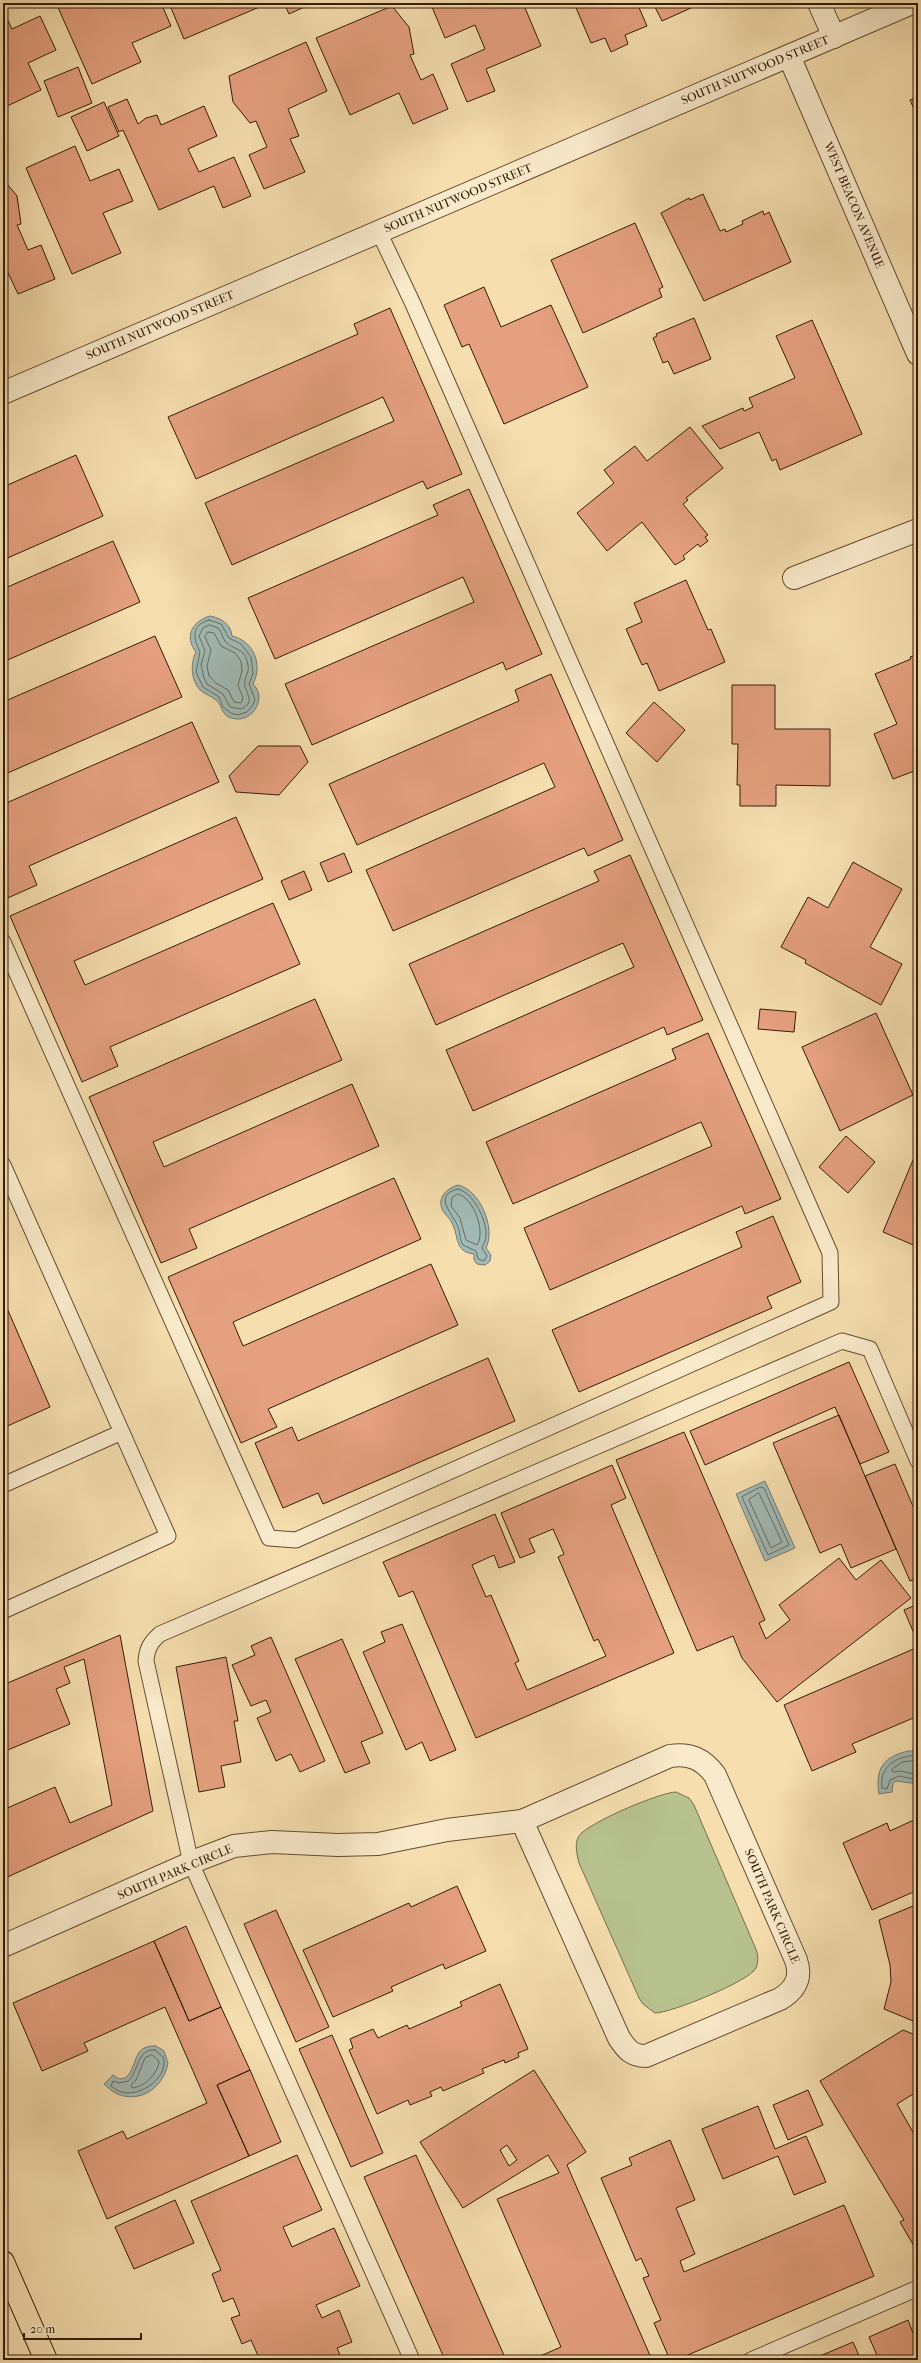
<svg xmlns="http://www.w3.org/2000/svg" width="921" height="2363" viewBox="0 0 921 2363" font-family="'IM FELL French Canon',serif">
	<rect width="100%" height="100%" fill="#f6deaf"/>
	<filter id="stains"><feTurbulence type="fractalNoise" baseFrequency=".005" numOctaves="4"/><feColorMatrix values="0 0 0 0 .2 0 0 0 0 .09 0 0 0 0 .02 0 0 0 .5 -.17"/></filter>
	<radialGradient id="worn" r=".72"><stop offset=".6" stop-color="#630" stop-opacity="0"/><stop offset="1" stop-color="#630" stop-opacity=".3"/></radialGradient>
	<!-- green -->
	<path fill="#b7c28f" stroke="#766f4a" d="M 676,1792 L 689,1798 L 694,1805 L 755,1947 C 758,1953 759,1961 756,1968 C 750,1981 671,2013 655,2013 L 643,2004 L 639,1998 L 579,1863 C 577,1854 574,1844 579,1836 C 587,1823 661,1792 676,1792 Z"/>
	<!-- water -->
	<path fill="#a1bab6" stroke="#757b70" d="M 210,616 C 221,618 231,624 232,636 C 254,641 263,665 253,684 C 267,697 254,720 237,719 C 220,718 223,705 216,700 C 211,696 205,694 200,690 C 191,680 190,664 196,652 C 184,637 192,621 210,616 Z
		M 458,1185 C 480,1190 496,1228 486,1248 L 491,1255 L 490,1261 L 485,1265 L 477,1264 L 474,1260 L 474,1254 C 454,1252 459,1236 452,1223 C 450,1218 445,1215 443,1211 C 436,1198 447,1188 458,1185 Z
		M 765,1481 L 795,1548 L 765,1561 L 736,1494 Z
		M 908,1751 L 918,1751 L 918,1784 L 896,1781 L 893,1783 L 892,1792 L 879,1794 C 875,1769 883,1757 908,1751 Z
		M 156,2046 L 164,2051 L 168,2063 C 162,2095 127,2109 104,2084 L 113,2075 L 119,2079 L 125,2078 C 139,2067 131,2045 156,2046 Z"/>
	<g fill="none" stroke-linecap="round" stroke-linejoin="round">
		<!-- shore -->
		<path stroke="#6a6b5e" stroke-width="1" d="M 209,620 L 221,624 L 229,638 L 241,644 L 251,657 L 253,673 L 249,684 L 255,699 L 253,705 L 247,712 L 237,715 L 231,713 L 223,707 L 219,697 L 203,687 L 196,672 L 200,652 C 193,638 191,625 209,620 Z
			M 210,625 L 218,628 C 222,632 222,637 225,641 C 233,651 245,646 248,665 C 250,672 243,679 245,686 C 247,695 255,703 241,709 L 230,707 L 223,694 L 207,684 L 204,678 L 201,665 L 205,651 L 199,636 L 203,628 Z
			M 208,632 L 214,633 L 221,646 L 235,653 L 241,661 L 242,671 L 238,685 L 243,698 L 241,703 L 234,702 L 228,690 L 216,683 L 209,676 L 207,666 L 211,650 L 205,637 Z
			M 458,1189 C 474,1193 487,1221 486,1236 C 486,1241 483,1244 482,1248 L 487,1256 L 484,1261 L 478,1259 L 476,1251 L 463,1245 C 459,1240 461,1233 458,1227 C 454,1215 431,1195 458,1189 Z
			M 458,1194 C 474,1198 486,1232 477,1245 L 466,1240 L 460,1218 L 451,1206 L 452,1198 Z
			M 761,1487 L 764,1488 L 789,1545 L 768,1555 L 742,1497 Z
			M 759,1493 L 782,1542 L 771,1548 L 749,1500 Z
			M 918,1755 C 898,1756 879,1765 882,1788 L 887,1789 L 890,1780 L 899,1776 L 918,1780
			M 918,1760 L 902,1762 L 891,1770 L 893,1772 L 901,1771 L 918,1775
			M 155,2050 L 163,2057 C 171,2078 132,2106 111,2086 L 113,2081 L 119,2083 L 128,2081 C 139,2072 136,2049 155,2050 Z
			M 152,2055 L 159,2061 C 158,2074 144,2087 132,2088 L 131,2085 L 136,2080 L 145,2058 Z"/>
	</g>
	<!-- building -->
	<path fill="#e5a07f" stroke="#341c06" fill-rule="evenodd" d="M 56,3 L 161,3 L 171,26 L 132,43 L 141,62 L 92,84 Z
		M 169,3 L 269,3 L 184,39 Z
		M 284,3 L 313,3 L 289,14 Z
		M 441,3 L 523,3 L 541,46 L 486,69 L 495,91 L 467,102 L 451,64 L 485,49 L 475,25 L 445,38 L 432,7 Z
		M 574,3 L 637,3 L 647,26 L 625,35 L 628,44 L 611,52 L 605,38 L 591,43 Z
		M 653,3 L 702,3 L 662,21 Z
		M 392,6 L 409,27 L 414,54 L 410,55 L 421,80 L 433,74 L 448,109 L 413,124 L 399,93 L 350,115 L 316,38 Z
		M 3,10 L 12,29 L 40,16 L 56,50 L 28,63 L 41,90 L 3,108 Z
		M 306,42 L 327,91 L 288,109 L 299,136 L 290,139 L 305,172 L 264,189 L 249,155 L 267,147 L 256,121 L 250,123 L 233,102 L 229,76 Z
		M 78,67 L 92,103 L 58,117 L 44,81 Z
		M 918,97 L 918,118 L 910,100 Z
		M 127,99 L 138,124 L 146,118 L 157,115 L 161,125 L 204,106 L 217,136 L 188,149 L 199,172 L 234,157 L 251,196 L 223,208 L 214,186 L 159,210 L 123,130 L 119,132 L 108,107 Z
		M 104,102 L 119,136 L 87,151 L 71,117 Z
		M 75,146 L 90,181 L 119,169 L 133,201 L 103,213 L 121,253 L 72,274 L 26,168 Z
		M 3,179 L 17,196 L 21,224 L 17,225 L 28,250 L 41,245 L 55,279 L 18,294 L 3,262 Z
		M 703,194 L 720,231 L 725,229 L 726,232 L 743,224 L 742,221 L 763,211 L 764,215 L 769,212 L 791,262 L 704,301 L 661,213 L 689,198 L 690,200 Z
		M 635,223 L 663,287 L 659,289 L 662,297 L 583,333 L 551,260 Z
		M 484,287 L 501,327 L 551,305 L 588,387 L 504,424 L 469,344 L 462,347 L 444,305 Z
		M 390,308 L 462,474 L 427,489 L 423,481 L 232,565 L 205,503 L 394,421 L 383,397 L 196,479 L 168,417 L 358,334 L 354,324 Z
		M 694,318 L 711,359 L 674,374 L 668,361 L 663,363 L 653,338 L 657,336 L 656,334 Z
		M 812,320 L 862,434 L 780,470 L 776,459 L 772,461 L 759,432 L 720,449 L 702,426 L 743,408 L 744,411 L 753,407 L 749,398 L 795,378 L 776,336 Z
		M 690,427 L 723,468 L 686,498 L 688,500 L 683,504 L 708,535 L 705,537 L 708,541 L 700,547 L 698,544 L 683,556 L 685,559 L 675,565 L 642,522 L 607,551 L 577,513 L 614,483 L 604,470 L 635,446 L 647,461 Z
		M 76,455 L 103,516 L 3,560 L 3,487 Z
		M 469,489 L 542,654 L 506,670 L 503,662 L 312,745 L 285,684 L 474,602 L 463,577 L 275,659 L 248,598 L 438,515 L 433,505 Z
		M 113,541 L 140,602 L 3,662 L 3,589 Z
		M 686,580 L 708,630 L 711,629 L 725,662 L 659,691 L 647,663 L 642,665 L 626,629 L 642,622 L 634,603 Z
		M 155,636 L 182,697 L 3,775 L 3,702 Z
		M 918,654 L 918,773 L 917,770 L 893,779 L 874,734 L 897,724 L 875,674 L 911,659 L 910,657 Z
		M 551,674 L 623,840 L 588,856 L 584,848 L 393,931 L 366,870 L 555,787 L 544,763 L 357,845 L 329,784 L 519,701 L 515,690 Z
		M 732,685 L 775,685 L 775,729 L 830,729 L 830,786 L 776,785 L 776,806 L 740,806 L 740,785 L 737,785 L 738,744 L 732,744 Z
		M 654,702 L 685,730 L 657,762 L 626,733 Z
		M 192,722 L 219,782 L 29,866 L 37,885 L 3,900 L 3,801 L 4,804 Z
		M 258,746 L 300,746 L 308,762 L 279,795 L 236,792 L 229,776 Z
		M 236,817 L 263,879 L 74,961 L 85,985 L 273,903 L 300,964 L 110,1047 L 118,1066 L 82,1082 L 10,916 Z
		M 344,853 L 352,872 L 328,882 L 320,863 Z
		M 630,855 L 703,1020 L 667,1035 L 664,1027 L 473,1111 L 446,1050 L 634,967 L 623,943 L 436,1025 L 409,964 L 599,881 L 594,871 Z
		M 853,862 L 902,889 L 870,947 L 902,964 L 881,1005 L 805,963 L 806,960 L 781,947 L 808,897 L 828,908 Z
		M 304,871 L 312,890 L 289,900 L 281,881 Z
		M 315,999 L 342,1060 L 153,1142 L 164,1167 L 352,1084 L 379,1146 L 189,1229 L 197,1248 L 161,1263 L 89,1097 Z
		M 760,1009 L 796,1012 L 794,1032 L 758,1029 Z
		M 876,1013 L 913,1095 L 840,1131 L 802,1047 Z
		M 708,1033 L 781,1199 L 745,1214 L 742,1206 L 550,1290 L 524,1228 L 712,1146 L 701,1122 L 513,1204 L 486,1142 L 676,1059 L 672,1049 Z
		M 846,1136 L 875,1162 L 848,1193 L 819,1167 Z
		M 918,1148 L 918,1247 L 883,1232 Z
		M 394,1178 L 421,1239 L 233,1322 L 243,1346 L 431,1264 L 458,1325 L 268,1409 L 277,1427 L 241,1443 L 168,1277 Z
		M 773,1216 L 801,1282 L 767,1297 L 772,1308 L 579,1392 L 552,1330 L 742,1247 L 736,1232 Z
		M 3,1299 L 50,1407 L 3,1428 Z
		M 488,1358 L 515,1421 L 323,1504 L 318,1493 L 283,1508 L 255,1443 L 292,1427 L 298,1441 Z
		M 849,1362 L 889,1452 L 860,1464 L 835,1407 L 705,1465 L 690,1431 Z
		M 839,1415 L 896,1549 L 851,1568 L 841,1544 L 820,1553 L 773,1443 Z
		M 684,1432 L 765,1620 L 759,1623 L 766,1639 L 790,1620 L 779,1605 L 839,1558 L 856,1580 L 881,1560 L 911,1598 L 777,1702 L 742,1658 L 733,1636 L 697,1651 L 616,1460 Z
		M 895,1464 L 918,1518 L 918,1578 L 910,1581 L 865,1476 Z
		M 612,1465 L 626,1498 L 611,1505 L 674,1653 L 476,1738 L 413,1591 L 399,1597 L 383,1562 L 495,1514 L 515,1562 L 499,1568 L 494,1555 L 472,1565 L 486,1597 L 491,1595 L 519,1661 L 515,1663 L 527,1690 L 606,1656 L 598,1639 L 594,1641 L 558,1557 L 564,1554 L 553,1529 L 529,1539 L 535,1552 L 520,1558 L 501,1513 Z
		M 918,1604 L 918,1643 L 904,1610 Z
		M 402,1624 L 456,1750 L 430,1761 L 422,1742 L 406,1750 L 363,1652 L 385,1642 L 381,1632 Z
		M 120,1635 L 153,1811 L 3,1879 L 3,1810 L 55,1787 L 70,1823 L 112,1805 L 84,1659 L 64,1667 L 70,1683 L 56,1689 L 70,1724 L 3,1752 L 3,1685 Z
		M 271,1637 L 325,1761 L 300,1772 L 291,1754 L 276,1761 L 257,1718 L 271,1712 L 266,1700 L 251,1706 L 232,1665 L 255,1655 L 251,1646 Z
		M 342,1639 L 383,1733 L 361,1742 L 370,1763 L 345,1773 L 295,1659 Z
		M 918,1647 L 918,1716 L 852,1744 L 856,1752 L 812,1771 L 784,1705 Z
		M 226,1657 L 238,1721 L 234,1721 L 241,1762 L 221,1766 L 225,1787 L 199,1792 L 176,1667 Z
		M 918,1818 L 918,1890 L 872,1910 L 843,1843 L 887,1823 L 890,1831 Z
		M 457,1886 L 486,1951 L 445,1969 L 443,1964 L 391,1987 L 393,1991 L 333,2017 L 303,1950 L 409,1903 L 411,1907 Z
		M 918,1904 L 918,2023 L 884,2009 L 891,1982 L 890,1965 L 879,1920 Z
		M 276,1910 L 329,2027 L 296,2042 L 244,1924 Z
		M 186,1926 L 221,2007 L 189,2021 L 154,1941 Z
		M 154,1941 L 189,2021 L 221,2007 L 250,2070 L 217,2085 L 249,2156 L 107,2219 L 78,2151 L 123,2131 L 127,2139 L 207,2103 L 165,2007 L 84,2043 L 88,2051 L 42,2071 L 13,2003 Z
		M 500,1984 L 528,2049 L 518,2053 L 519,2057 L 505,2063 L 504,2060 L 482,2069 L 484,2073 L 443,2091 L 441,2087 L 430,2092 L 432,2096 L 410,2105 L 408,2100 L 377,2114 L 349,2050 L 353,2048 L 350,2039 L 373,2029 L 378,2038 L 407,2025 L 409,2029 L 462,2006 L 460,2002 Z
		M 903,2030 L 918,2036 L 918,2091 L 897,2104 L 918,2141 L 918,2253 L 900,2222 L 904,2220 L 820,2081 Z
		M 332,2035 L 383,2153 L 351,2167 L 299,2049 Z
		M 250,2070 L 281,2142 L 249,2156 L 217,2085 Z
		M 534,2070 L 586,2152 L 567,2165 L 652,2360 L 531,2360 L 561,2347 L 497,2199 L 559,2173 L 548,2155 L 463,2208 L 420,2142 ZM 507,2145 L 517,2160 L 509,2166 L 500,2150 Z
		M 808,2090 L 823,2125 L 788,2140 L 773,2105 Z
		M 758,2106 L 775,2149 L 806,2136 L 826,2182 L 794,2195 L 778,2156 L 723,2179 L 702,2129 Z
		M 670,2140 L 695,2200 L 676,2208 L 695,2254 L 680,2261 L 684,2272 L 844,2205 L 874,2276 L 676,2360 L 670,2360 L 654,2323 L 661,2320 L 643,2278 L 649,2276 L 641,2258 L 636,2261 L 601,2178 L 632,2165 L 629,2158 Z
		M 297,2155 L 322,2210 L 283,2227 L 292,2247 L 334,2228 L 360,2286 L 316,2305 L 322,2318 L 339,2310 L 352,2342 L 337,2348 L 342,2360 L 260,2360 L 251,2340 L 242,2344 L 231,2318 L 240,2315 L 233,2298 L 223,2302 L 212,2274 L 221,2270 L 191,2201 Z
		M 416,2155 L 506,2360 L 445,2360 L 364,2177 Z
		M 175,2200 L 194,2243 L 134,2269 L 115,2227 Z
		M 918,2315 L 918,2330 L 913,2317 Z
		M 908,2320 L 918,2346 L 918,2360 L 879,2360 L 869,2337 Z
		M 853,2342 L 861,2360 L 822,2360 L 820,2356 Z"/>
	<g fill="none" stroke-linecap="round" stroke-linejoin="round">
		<defs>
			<path id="service" d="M 3,942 L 269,1538 L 296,1540 L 831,1302 L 830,1253 L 413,304 L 379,232
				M 3,1165 L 168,1536 L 3,1611
				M 3,1485 L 122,1432
				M 412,2360 L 191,1863 L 146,1661 C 147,1648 151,1642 160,1634 L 842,1341 L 870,1349 L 918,1461
				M 751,2360 L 918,2288"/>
			<path id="minor" d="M 819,3 L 834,37
				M 789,56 L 918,354
				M 794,578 L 918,530
				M 3,1946 L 200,1859 L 234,1846 L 272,1842 L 338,1845 L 378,1844 L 447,1830 L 522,1821 L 670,1756 C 690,1753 703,1759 715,1775 L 796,1960 C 802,1978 795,1990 780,1999 L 646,2056 C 632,2056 627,2050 619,2038 L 522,1821"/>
			<path id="tertiary" d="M 3,393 L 912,3"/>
			<path id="primary" d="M 3,2262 L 46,2360"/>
		</defs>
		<!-- service casing -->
		<use href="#service" stroke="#644c30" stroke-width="17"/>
		<!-- minor casing -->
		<use href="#minor" stroke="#644c30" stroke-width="24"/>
		<!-- tertiary casing -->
		<use href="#tertiary" stroke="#644c30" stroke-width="24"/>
		<!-- primary casing -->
		<use href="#primary" stroke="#341c06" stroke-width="24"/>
		<!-- service -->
		<use href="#service" stroke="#f9eacb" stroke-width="15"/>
		<!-- minor -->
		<use href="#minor" stroke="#f9eacb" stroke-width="22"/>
		<!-- tertiary -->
		<use href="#tertiary" stroke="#f9eacb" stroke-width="22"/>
		<!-- primary -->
		<use href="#primary" stroke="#f6deaf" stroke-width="22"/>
	</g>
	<g text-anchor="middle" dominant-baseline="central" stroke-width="3" stroke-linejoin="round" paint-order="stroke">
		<!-- street labels -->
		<g font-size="12" fill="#341c06" stroke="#f9eacb">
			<text transform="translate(755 70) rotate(-23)">SOUTH NUTWOOD STREET</text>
			<text transform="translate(458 198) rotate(-23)">SOUTH NUTWOOD STREET</text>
			<text transform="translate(854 205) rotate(67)">WEST BEACON AVENUE</text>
			<text transform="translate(160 325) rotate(-23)">SOUTH NUTWOOD STREET</text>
			<text transform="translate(175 1872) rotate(-23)">SOUTH PARK CIRCLE</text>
			<text transform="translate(772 1906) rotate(67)">SOUTH PARK CIRCLE</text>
		</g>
	</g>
	<!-- margin -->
	<rect width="921" height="2363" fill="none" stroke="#f6deaf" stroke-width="16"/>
	<rect x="4" y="4" width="913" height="2355" fill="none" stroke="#341c06" stroke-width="2"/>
	<rect x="8" y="8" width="905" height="2347" fill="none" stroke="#341c06"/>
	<!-- scale -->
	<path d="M24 2333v6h117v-6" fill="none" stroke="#341c06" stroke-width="2"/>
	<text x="30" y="2333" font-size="12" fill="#341c06" stroke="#f9eacb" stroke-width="3" paint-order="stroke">20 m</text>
	<rect width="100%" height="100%" filter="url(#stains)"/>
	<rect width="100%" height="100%" fill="url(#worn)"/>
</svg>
